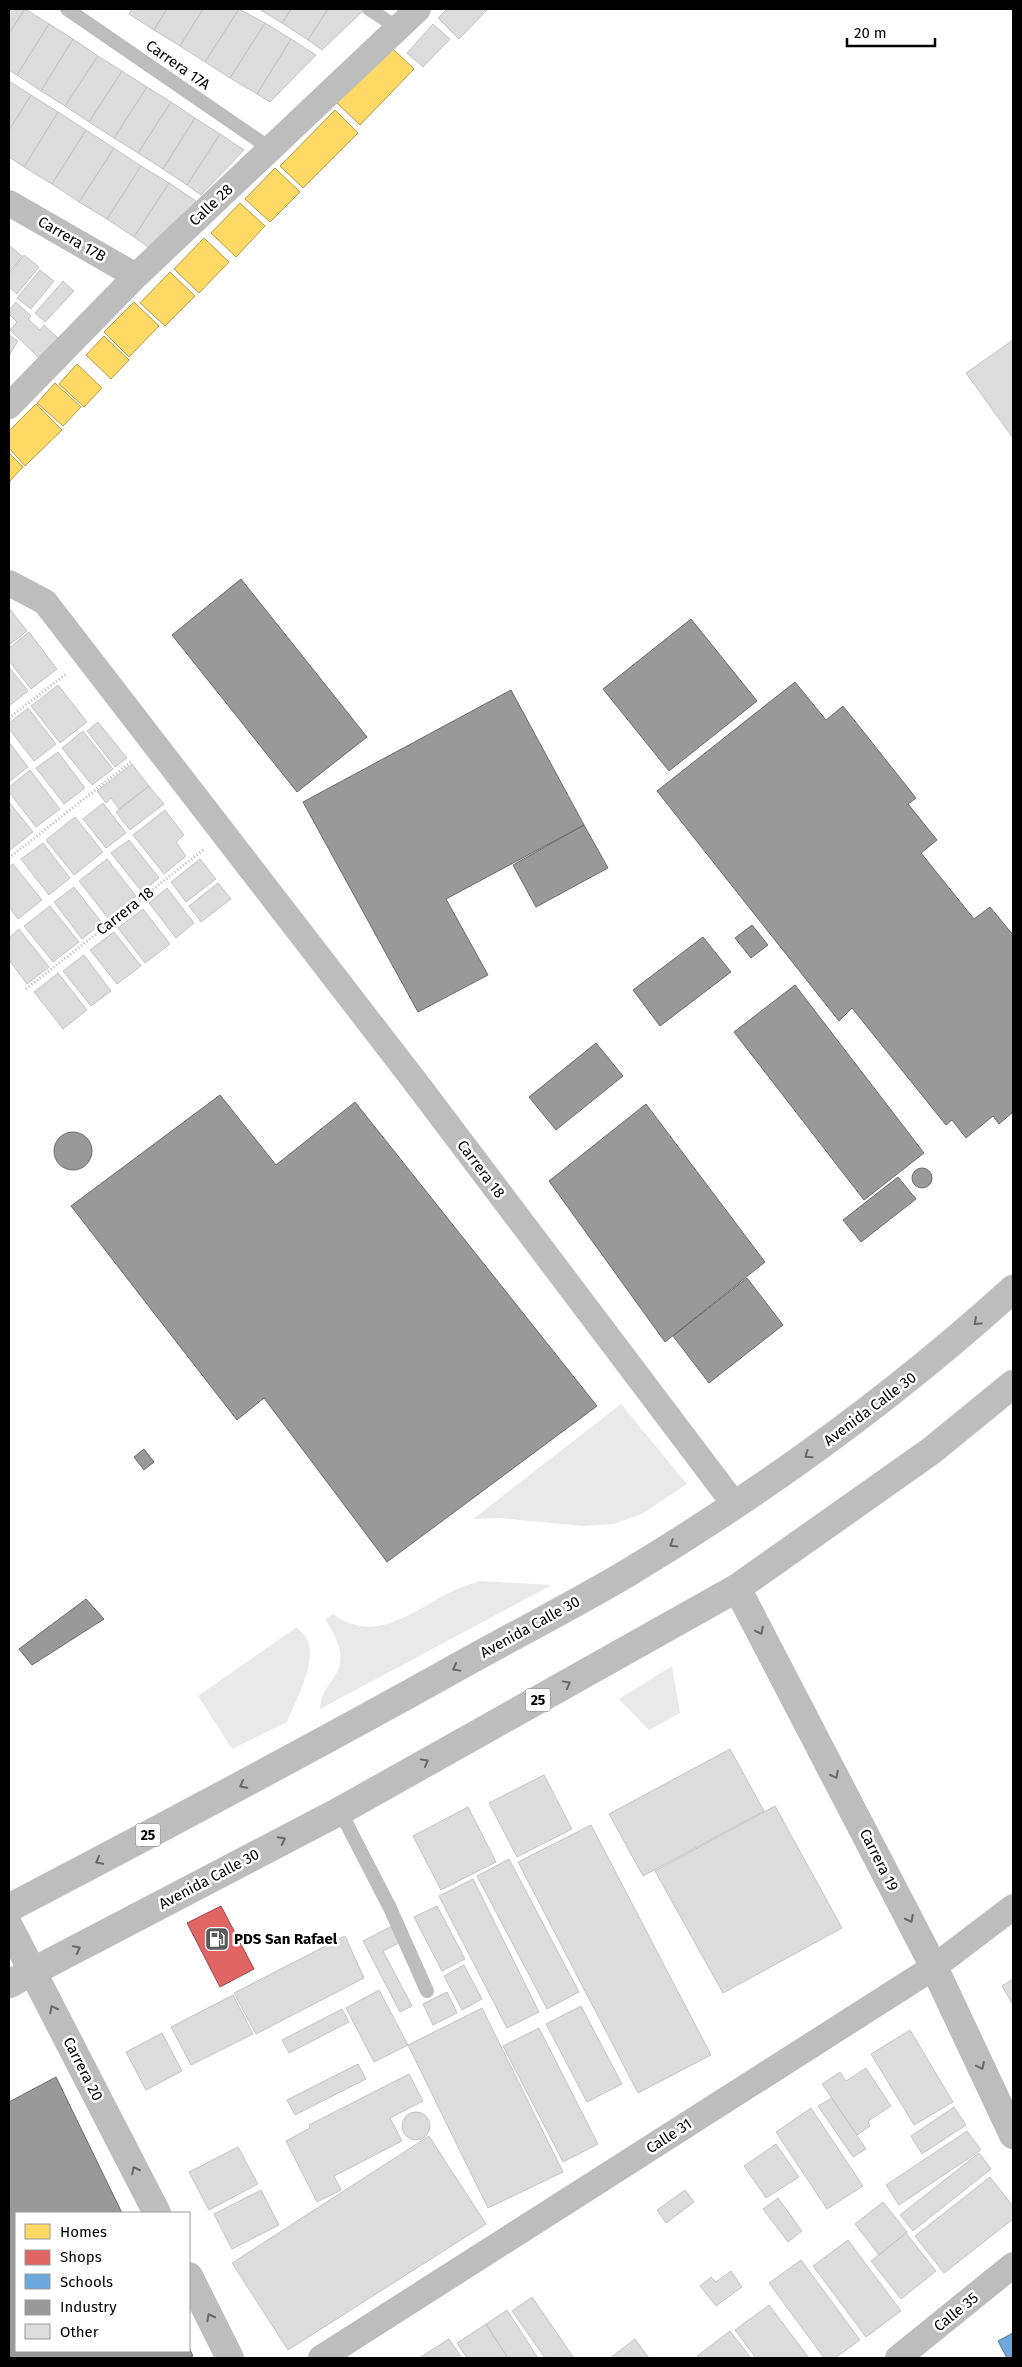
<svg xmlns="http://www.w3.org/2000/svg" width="1022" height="2367" viewBox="0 0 1022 2367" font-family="'Fira Sans',sans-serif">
	<rect width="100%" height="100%" fill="#fff"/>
	<!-- green -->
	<path fill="#e9e9e9" d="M 621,1404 L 687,1484 L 642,1514 L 613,1524 L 582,1526 L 500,1518 L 473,1519 Z
		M 480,1581 L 552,1585 L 320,1709 C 321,1693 328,1687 336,1674 C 347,1655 335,1635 325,1619 L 333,1614 C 379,1647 416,1607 457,1589 C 464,1586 472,1584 480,1581 Z
		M 297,1627 C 300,1631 305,1635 307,1639 C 318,1660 295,1702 287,1722 L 232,1749 L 198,1696 Z
		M 672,1666 L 680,1713 L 649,1730 L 619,1699 Z"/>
	<!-- homes -->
	<path fill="#ffd966" stroke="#b29847" d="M 390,46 L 414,69 L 360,125 L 336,102 Z
		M 335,110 L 358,133 L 303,188 L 280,166 Z
		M 275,168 L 300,192 L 270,222 L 245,199 Z
		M 240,203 L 265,226 L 236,257 L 211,233 Z
		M 204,238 L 229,262 L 199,293 L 174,269 Z
		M 170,272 L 195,296 L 165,326 L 140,303 Z
		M 134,302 L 159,326 L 129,357 L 104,332 Z
		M 104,336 L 129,360 L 111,379 L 86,355 Z
		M 77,364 L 102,388 L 84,407 L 59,384 Z
		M 55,383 L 81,407 L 63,426 L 37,403 Z
		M 36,404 L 62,430 L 25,466 L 9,448 L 9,431 Z
		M 9,453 L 23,467 L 9,482 Z"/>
	<!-- shops -->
	<path fill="#e06666" stroke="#9d4747" d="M 221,1906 L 254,1969 L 220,1987 L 187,1923 Z"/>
	<!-- schools -->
	<path fill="#6fa8dc" stroke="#4e769a" d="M 1013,2333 L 1013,2358 L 1007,2358 L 998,2341 Z"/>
	<!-- industry -->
	<path fill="#999" stroke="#6b6b6b" d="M 241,579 L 367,737 L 297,792 L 172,635 Z
		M 691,619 L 757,701 L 669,771 L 603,689 Z
		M 795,682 L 826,720 L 843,706 L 916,798 L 908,804 L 937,840 L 921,853 L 974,919 L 990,907 L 1013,935 L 1013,1112 L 999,1124 L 993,1116 L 966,1138 L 952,1120 L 946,1125 L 852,1008 L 839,1021 L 657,791 Z
		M 511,690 L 584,825 L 446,899 L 488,975 L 418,1012 L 303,802 Z
		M 584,825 L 608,868 L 536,907 L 513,865 Z
		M 752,925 L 768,945 L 751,958 L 735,938 Z
		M 703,937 L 731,972 L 660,1026 L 633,990 Z
		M 795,985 L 924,1153 L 864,1200 L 734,1032 Z
		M 596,1043 L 623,1076 L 556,1130 L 529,1097 Z
		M 220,1095 L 276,1165 L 355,1102 L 597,1406 L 387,1562 L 264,1398 L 237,1420 L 71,1206 Z
		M 646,1104 L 765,1262 L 665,1342 L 549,1181 Z
		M54 1151a19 19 0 1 1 38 0a19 19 0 1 1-38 0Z
		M912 1178a10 10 0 1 1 20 0a10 10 0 1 1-20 0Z
		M 898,1177 L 916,1199 L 861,1242 L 843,1220 Z
		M 747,1278 L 783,1325 L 709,1383 L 673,1336 Z
		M 144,1449 L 154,1462 L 144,1470 L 134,1457 Z
		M 86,1599 L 104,1619 L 32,1665 L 19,1649 Z
		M 56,2077 L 122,2213 L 16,2213 L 16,2351 L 189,2351 L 189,2348 L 193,2356 L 188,2358 L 9,2358 L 9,2102 Z"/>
	<!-- building -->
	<path fill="#dcdcdc" stroke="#c4c4c4" d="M 9,9 L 25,9 L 9,33 Z
		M 25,9 L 49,24 L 17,75 L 9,70 L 9,33 Z
		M 132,9 L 167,9 L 154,30 L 129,14 Z
		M 167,9 L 203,9 L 180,46 L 154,30 Z
		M 203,9 L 239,9 L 205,62 L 180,46 Z
		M 239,9 L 265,23 L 230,78 L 205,62 Z
		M 259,9 L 291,9 L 282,23 Z
		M 291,9 L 328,9 L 308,40 L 282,23 Z
		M 328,9 L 365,9 L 322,50 L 308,40 Z
		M 447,9 L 488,9 L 459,39 L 438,18 Z
		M 265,23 L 291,39 L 257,94 L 230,78 Z
		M 49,24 L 73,39 L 41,91 L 17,75 Z
		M 433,24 L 450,39 L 423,67 L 407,53 Z
		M 73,39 L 98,56 L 65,106 L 41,91 Z
		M 291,39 L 316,55 L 270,102 L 257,94 Z
		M 98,56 L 122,71 L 89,122 L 65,106 Z
		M 122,71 L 147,87 L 114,138 L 89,122 Z
		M 9,81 L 31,95 L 9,130 Z
		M 147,87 L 171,102 L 138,153 L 114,138 Z
		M 31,95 L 58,112 L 24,167 L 9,157 L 9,130 Z
		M 171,102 L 195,118 L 163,169 L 138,153 Z
		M 58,112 L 86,130 L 52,184 L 24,167 Z
		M 195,118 L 220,134 L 187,185 L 163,169 Z
		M 86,130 L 114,148 L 79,202 L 52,184 Z
		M 220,134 L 244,150 L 201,195 L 187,185 Z
		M 114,148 L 141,166 L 107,219 L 79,202 Z
		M 141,166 L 169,183 L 134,237 L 107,219 Z
		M 169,183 L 196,201 L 148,247 L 134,237 Z
		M 9,245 L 22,256 L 9,273 Z
		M 24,255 L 39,267 L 17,294 L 9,287 L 9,275 Z
		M 40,270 L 54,281 L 31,309 L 17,298 Z
		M 63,281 L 74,291 L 45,322 L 35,313 Z
		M 16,302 L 31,316 L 28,319 L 40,330 L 44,325 L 58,338 L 39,358 L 10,330 L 17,322 L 9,314 L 9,310 Z
		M 9,335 L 18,341 L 9,356 Z
		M 1013,340 L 1013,438 L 966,373 Z
		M 9,608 L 27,631 L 9,645 Z
		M 29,632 L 57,669 L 31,689 L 9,661 L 9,648 Z
		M 9,667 L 28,691 L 9,706 Z
		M 58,685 L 87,722 L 60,743 L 31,706 Z
		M 28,708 L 56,744 L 34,761 L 9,729 L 9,723 Z
		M 98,722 L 127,758 L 115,767 L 87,731 Z
		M 83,731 L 113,769 L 92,785 L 62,748 Z
		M 9,742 L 28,767 L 9,782 Z
		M 58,752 L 85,788 L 64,804 L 36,768 Z
		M 132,764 L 149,786 L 119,809 L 111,798 L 106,803 L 97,791 Z
		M 30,770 L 60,809 L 36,827 L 9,792 L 9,787 Z
		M 149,786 L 164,804 L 130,830 L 116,812 Z
		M 9,802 L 33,832 L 9,851 Z
		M 103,803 L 126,833 L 106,848 L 83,819 Z
		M 165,810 L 184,835 L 176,842 L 186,856 L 164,874 L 133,835 Z
		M 75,817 L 103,852 L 74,875 L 46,840 Z
		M 129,840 L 159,878 L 142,892 L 111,853 Z
		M 43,843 L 70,878 L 49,895 L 21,859 Z
		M 107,859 L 136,896 L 108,918 L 79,881 Z
		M 200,859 L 216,879 L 186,902 L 171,882 Z
		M 13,864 L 42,900 L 18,919 L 9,907 L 9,867 Z
		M 218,883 L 231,899 L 201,922 L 189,906 Z
		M 74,887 L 102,923 L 82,939 L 54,902 Z
		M 167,888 L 194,923 L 176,938 L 149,903 Z
		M 50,906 L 79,942 L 53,962 L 24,926 Z
		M 143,909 L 170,944 L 145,963 L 118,928 Z
		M 19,929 L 49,967 L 27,984 L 9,960 L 9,938 Z
		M 114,932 L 141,966 L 117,984 L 90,950 Z
		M 84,955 L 111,991 L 91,1006 L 63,971 Z
		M 58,973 L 87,1010 L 63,1029 L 34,992 Z
		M 730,1749 L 764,1811 L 643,1876 L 609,1814 Z
		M 544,1775 L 572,1829 L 517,1857 L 489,1803 Z
		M 775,1806 L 842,1928 L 723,1993 L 655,1871 Z
		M 468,1807 L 496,1862 L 441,1890 L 413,1836 Z
		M 591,1825 L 711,2055 L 638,2093 L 518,1862 Z
		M 509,1859 L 579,1992 L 547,2009 L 477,1876 Z
		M 473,1879 L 539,2012 L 507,2028 L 439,1896 Z
		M 437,1906 L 465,1959 L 442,1971 L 414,1917 Z
		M 392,1926 L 401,1942 L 383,1951 L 412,2006 L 400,2012 L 363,1941 Z
		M 345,1936 L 364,1978 L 256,2034 L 234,1993 Z
		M 464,1965 L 482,1999 L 462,2010 L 444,1976 Z
		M 1013,1979 L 1013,2005 L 1002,1986 Z
		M 379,1990 L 408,2045 L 374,2062 L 346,2008 Z
		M 447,1992 L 457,2013 L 433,2025 L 423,2004 Z
		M 233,1995 L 253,2034 L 191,2065 L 171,2027 Z
		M 581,2006 L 622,2084 L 587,2102 L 546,2024 Z
		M 482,2008 L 563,2172 L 488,2208 L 408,2045 Z
		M 342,2009 L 349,2022 L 289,2053 L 282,2040 Z
		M 539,2028 L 598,2144 L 563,2162 L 503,2046 Z
		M 910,2030 L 953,2102 L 914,2125 L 871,2054 Z
		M 162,2033 L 182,2071 L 146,2090 L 126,2052 Z
		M 358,2064 L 366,2079 L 295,2115 L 287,2100 Z
		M 866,2068 L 891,2106 L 868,2121 L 870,2126 L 857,2135 L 822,2084 L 840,2072 L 846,2081 Z
		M 409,2074 L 423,2101 L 390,2118 L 402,2141 L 334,2176 L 341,2190 L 317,2202 L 286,2141 L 310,2128 L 309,2125 Z
		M 832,2098 L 866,2149 L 853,2157 L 818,2106 Z
		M 954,2107 L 966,2125 L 922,2154 L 911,2136 Z
		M 811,2108 L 863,2186 L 827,2209 L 776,2132 Z
		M402 2126a14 14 0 1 1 28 0a14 14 0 1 1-28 0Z
		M 967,2131 L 981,2150 L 899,2205 L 886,2185 Z
		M 429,2136 L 486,2224 L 288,2350 L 232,2263 Z
		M 776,2144 L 799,2177 L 766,2198 L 744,2166 Z
		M 238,2147 L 258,2184 L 209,2210 L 189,2172 Z
		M 979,2153 L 991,2169 L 913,2231 L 900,2215 Z
		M 990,2177 L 1013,2206 L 1013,2219 L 944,2273 L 915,2236 Z
		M 261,2190 L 279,2225 L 232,2249 L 214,2214 Z
		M 685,2190 L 694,2202 L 666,2223 L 657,2210 Z
		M 778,2198 L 802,2231 L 788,2242 L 763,2209 Z
		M 883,2202 L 907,2232 L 879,2255 L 855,2224 Z
		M 906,2233 L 936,2271 L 901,2299 L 871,2261 Z
		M 848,2240 L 901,2311 L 866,2337 L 813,2266 Z
		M 801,2260 L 860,2340 L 835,2358 L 824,2358 L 769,2283 Z
		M 731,2271 L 742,2287 L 716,2306 L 700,2286 L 711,2277 L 716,2282 Z
		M 532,2297 L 574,2358 L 545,2358 L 512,2311 Z
		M 769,2305 L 809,2358 L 756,2358 L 735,2330 Z
		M 507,2310 L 538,2358 L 508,2358 L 486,2324 Z
		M 486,2324 L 508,2358 L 467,2358 L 457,2343 Z
		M 730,2331 L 751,2358 L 699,2358 L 697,2356 Z
		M 449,2339 L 462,2358 L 419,2358 Z
		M 635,2339 L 648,2357 L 646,2358 L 610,2358 Z"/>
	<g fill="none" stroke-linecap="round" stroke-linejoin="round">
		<defs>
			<path id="trunk" d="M 9,1908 C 158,1830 307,1751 454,1669 C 511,1637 570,1607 626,1574 C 764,1491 894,1397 1013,1289
				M 9,1984 L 340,1811 L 737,1588 L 931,1451 L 1013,1384"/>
		</defs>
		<!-- trunk casing -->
		<use href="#trunk" stroke="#dbdbdb" stroke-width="29"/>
		<!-- path -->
		<path stroke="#b8b8b8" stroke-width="3" stroke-dasharray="1 2.5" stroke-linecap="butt" d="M 9,718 L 66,674
			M 9,858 L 132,761
			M 26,989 L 203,850"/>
		<!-- service -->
		<path stroke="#bdbdbd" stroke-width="14" d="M 67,9 L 271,149
			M 369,9 L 398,28
			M 340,1811 L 390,1908 L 427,1991"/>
		<!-- minor -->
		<path stroke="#bdbdbd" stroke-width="26" d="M 9,203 L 136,276
			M 9,406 L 136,276 L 418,9
			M 9,583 L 45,602 L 417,1084 L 735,1505
			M 321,2358 L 934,1967 L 1013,1907
			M 898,2358 L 1013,2265"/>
		<!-- tertiary -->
		<path stroke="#bdbdbd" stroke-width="28" d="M 737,1588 L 934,1967 L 1013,2135
			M 9,1926 L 157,2213
			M 189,2276 L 230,2358"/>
		<!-- trunk -->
		<use href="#trunk" stroke="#bdbdbd" stroke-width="28"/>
	</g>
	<!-- one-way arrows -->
	<defs><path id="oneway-chevron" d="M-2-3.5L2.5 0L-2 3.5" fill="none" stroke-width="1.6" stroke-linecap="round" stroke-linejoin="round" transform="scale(1.25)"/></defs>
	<g stroke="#686868">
		<use href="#oneway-chevron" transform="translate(977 1322) rotate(138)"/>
		<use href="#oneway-chevron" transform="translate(808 1455) rotate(145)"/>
		<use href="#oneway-chevron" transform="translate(673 1544) rotate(148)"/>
		<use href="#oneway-chevron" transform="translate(760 1631) rotate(63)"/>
		<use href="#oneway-chevron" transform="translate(456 1668) rotate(151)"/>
		<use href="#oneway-chevron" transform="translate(567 1684) rotate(-29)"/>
		<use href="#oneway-chevron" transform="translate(425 1762) rotate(-29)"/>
		<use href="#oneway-chevron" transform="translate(835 1775) rotate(63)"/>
		<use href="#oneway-chevron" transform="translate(243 1785) rotate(152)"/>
		<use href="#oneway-chevron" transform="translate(282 1840) rotate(-27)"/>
		<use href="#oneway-chevron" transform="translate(99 1861) rotate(152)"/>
		<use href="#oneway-chevron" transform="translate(910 1919) rotate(63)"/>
		<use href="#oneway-chevron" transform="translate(77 1949) rotate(-27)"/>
		<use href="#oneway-chevron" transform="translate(53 2009) rotate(-117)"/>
		<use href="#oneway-chevron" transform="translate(981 2066) rotate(65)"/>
		<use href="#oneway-chevron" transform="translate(135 2170) rotate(-117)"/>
		<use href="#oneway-chevron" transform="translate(210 2317) rotate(-117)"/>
	</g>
	<!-- icons -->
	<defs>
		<symbol id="fuel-square" viewBox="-11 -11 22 22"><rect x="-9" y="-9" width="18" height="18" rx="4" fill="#595959" stroke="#fff"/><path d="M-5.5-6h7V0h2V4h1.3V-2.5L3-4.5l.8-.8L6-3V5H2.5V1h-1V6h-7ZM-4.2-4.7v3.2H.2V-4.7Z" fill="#fff"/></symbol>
	</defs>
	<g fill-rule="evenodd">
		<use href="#fuel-square" x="203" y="1925" width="28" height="28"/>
	</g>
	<g text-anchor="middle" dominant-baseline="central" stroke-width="5" stroke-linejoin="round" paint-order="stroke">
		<!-- shield labels -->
		<g fill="#fff" stroke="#4c4c4c" stroke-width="1">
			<rect x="525.5" y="1688.5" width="25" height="23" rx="4"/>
			<rect x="135.5" y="1823.5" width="25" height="23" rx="4"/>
		</g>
		<g font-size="14" font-weight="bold" fill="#000">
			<text x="538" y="1700">25</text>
			<text x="148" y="1835">25</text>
		</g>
		<!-- street labels -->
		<g font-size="15" fill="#000" stroke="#fff">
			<text transform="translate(178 65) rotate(35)">Carrera 17A</text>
			<text transform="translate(211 205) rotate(-43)">Calle 28</text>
			<text transform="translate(72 239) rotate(30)">Carrera 17B</text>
			<text transform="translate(125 911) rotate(-38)">Carrera 18</text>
			<text transform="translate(481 1169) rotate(53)">Carrera 18</text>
			<text transform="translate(870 1409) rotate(-37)">Avenida Calle 30</text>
			<text transform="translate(530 1627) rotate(-29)">Avenida Calle 30</text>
			<text transform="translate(879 1860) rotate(63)">Carrera 19</text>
			<text transform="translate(209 1879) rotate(-28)">Avenida Calle 30</text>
			<text transform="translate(83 2069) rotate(63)">Carrera 20</text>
			<text transform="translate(669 2136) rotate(-33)">Calle 31</text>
			<text transform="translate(956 2312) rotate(-39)">Calle 35</text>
		</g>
		<!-- poi labels -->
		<g font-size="15" font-weight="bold" fill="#000" stroke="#fff" text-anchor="start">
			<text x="234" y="1939">PDS San Rafael</text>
		</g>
	</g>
	<!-- border -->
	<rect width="1022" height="2367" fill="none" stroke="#000000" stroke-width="20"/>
	<!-- legend -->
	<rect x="15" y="2212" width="175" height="140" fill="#ffffff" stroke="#999999"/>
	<rect x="25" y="2224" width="25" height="15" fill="#ffd966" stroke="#999999"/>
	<text x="60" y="2237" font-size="15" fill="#000000">Homes</text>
	<rect x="25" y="2250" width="25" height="15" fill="#e06666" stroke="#999999"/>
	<text x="60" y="2262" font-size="15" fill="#000000">Shops</text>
	<rect x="25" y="2274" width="25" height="15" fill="#6fa8dc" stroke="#999999"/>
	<text x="60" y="2287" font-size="15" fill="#000000">Schools</text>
	<rect x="25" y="2300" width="25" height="15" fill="#999999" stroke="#999999"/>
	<text x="60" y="2312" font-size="15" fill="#000000">Industry</text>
	<rect x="25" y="2324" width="25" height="15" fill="#dcdcdc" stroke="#999999"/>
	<text x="60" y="2337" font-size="15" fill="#000000">Other</text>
	<!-- scale -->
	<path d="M847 38v8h88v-8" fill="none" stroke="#000000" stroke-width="2.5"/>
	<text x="854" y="38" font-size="15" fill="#000000" stroke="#ffffff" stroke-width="4" paint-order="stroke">20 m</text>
</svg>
